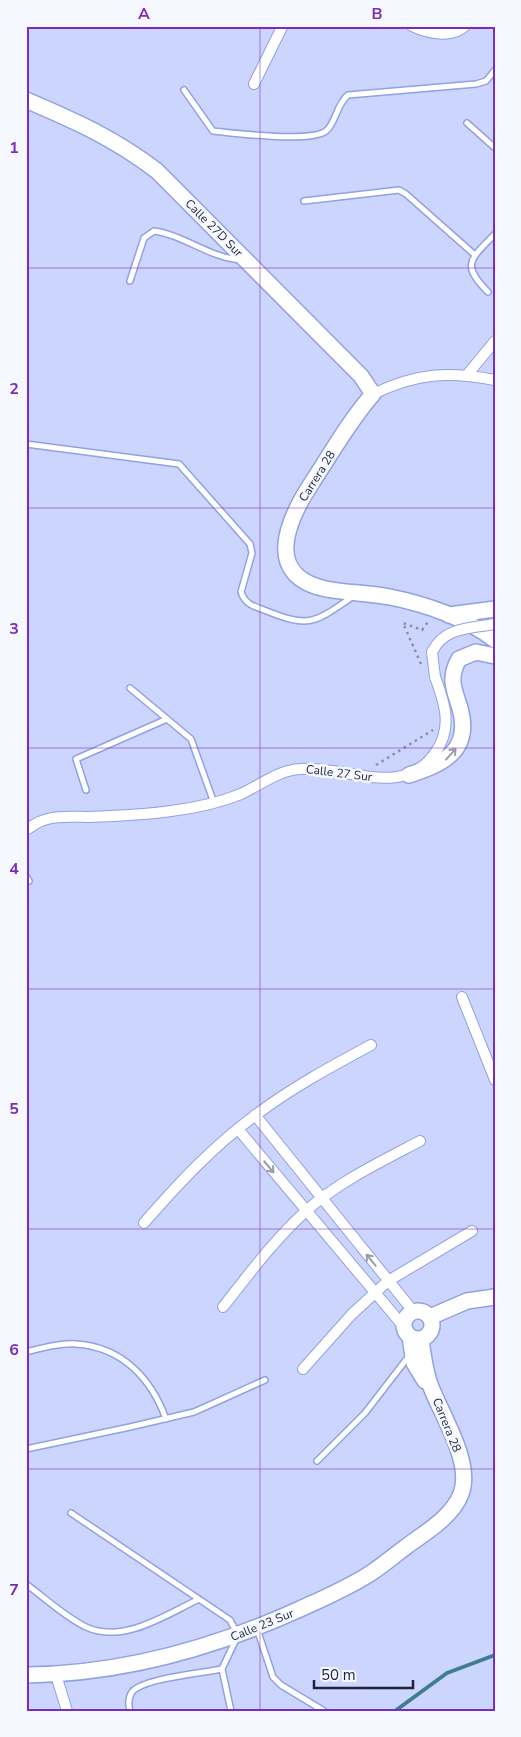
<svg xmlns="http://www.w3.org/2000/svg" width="521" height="1737" viewBox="0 0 521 1737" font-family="'Nunito Sans',sans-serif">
	<rect width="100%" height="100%" fill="#cbd5fe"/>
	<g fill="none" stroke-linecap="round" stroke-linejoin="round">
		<!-- stream -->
		<path stroke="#417d90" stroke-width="4" d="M 395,1711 L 447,1673 L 495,1655"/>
		<defs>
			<path id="lane" d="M 184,90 L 213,131 C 235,133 310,143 326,131 C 336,123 336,105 348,95 L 476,84 L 486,81 L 495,70
				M 467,123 L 495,148
				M 304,201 L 399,190 L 406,194 L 475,255
				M 130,281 L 144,238 L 154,231 C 184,235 210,258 241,260
				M 488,292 C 460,264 471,259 495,234
				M 26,444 L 179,464 L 250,544 L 252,553 L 241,592 C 245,604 253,606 264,610 C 309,628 313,624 352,597
				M 130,688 L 191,739 L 214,803
				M 86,790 L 76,759 L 167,719
				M 26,876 L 29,881
				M 26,1352 C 42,1348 59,1343 76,1344 C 122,1347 151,1378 166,1419
				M 26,1449 L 130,1427 L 194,1412 L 265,1380
				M 317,1461 L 365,1413 L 409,1356
				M 71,1513 L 230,1620 L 238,1635 L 222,1669 L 231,1711
				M 26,1584 C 45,1598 65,1617 86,1627 C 123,1644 166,1615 199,1599
				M 257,1629 L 273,1677 L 281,1685 L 324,1711
				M 130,1711 C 128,1704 128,1698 132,1692 C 143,1678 204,1673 222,1669"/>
			<path id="street" d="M 412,26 C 427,33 452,39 465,26
				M 254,84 L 282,27
				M 467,375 L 495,341
				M 373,394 C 417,373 448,371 495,380
				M 26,830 C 30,828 34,824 39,822 C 53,815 72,817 88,817 C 116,816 143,815 171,811 C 195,808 219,803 241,794 C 260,785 279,770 300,769 C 346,765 402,800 435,753 C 453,728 445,704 435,677
				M 462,997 L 495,1080
				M 255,1115 L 413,1311
				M 238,1129 L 404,1327
				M 144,1223 C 179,1183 214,1145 257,1114 C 293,1087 332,1066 371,1045
				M 223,1307 C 249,1274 275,1239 306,1211 C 338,1182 382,1161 420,1141
				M 303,1369 L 352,1314 L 388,1281 L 472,1231
				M 56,1675 L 67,1711"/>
			<path id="secondary" d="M 26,100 C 75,121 114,138 157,171 L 361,376 L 373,394 C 349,421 331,454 311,484 C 287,521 263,576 326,589 C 347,593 369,593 390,597 C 425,604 466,618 495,640
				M 449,615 L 495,609
				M 409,775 C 443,764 472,751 460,708 C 454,689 448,678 459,659 L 476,652 L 495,656
				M404 1325a14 14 0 1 1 28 0a14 14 0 1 1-28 0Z
				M 430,1317 L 467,1301 L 495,1297
				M 410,1337 L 414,1363 L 425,1381
				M 26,1675 C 121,1674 214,1648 300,1609 C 324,1598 348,1588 371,1573 C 383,1565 395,1555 407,1546 C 426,1532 452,1517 461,1494 C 473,1463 442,1416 431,1387 C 425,1372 423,1355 421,1339"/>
		</defs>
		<!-- lane casing -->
		<use href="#lane" stroke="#92a1e1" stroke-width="8"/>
		<!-- street casing -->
		<use href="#street" stroke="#92a1e1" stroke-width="12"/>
		<!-- secondary casing -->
		<use href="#secondary" stroke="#92a1e1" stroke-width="18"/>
		<!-- path -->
		<path stroke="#878fb1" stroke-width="2.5" stroke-dasharray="2.5 4" stroke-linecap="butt" d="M 421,664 L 403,623 L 422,630 L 428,622
			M 376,765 L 433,730"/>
		<!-- lane -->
		<use href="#lane" stroke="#fff" stroke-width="5"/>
		<!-- street -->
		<use href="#street" stroke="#fff" stroke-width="10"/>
		<!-- secondary -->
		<use href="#secondary" stroke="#fff" stroke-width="15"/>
		<defs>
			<path id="street-bridge" d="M 435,677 L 432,652 C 444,627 471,628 495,624"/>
		</defs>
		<!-- street-bridge casing -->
		<use href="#street-bridge" stroke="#92a1e1" stroke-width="12" stroke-linecap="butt"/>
		<!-- street-bridge -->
		<use href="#street-bridge" stroke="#fff" stroke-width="10"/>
	</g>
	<!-- one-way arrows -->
	<defs><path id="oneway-shaft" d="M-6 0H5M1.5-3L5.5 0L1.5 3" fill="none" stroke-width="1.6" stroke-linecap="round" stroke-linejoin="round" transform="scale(1.25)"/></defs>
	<g stroke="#9a9ca7">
		<use href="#oneway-shaft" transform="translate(451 754) rotate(-48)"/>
		<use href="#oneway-shaft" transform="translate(269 1167) rotate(50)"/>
		<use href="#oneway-shaft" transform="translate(371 1260) rotate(-129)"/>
	</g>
	<!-- grid -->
	<path fill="none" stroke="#7b2cbf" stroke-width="1" stroke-opacity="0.55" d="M 260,26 L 260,1711M 26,268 L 495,268M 26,508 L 495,508M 26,748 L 495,748M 26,989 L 495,989M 26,1229 L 495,1229M 26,1469 L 495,1469"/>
	<g text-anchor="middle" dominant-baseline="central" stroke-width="5" stroke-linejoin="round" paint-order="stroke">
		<!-- street labels -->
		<g font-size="12" fill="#1e233c" stroke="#f6f8ff">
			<text transform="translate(214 228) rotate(45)">Calle 27D Sur</text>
			<text transform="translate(317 476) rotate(-58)">Carrera 28</text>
			<text transform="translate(339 773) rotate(7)">Calle 27 Sur</text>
			<text transform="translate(447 1425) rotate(68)">Carrera 28</text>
			<text transform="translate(262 1625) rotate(-22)">Calle 23 Sur</text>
		</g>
	</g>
	<!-- border -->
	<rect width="521" height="1737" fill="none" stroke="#f6f8ff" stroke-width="55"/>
	<!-- scale -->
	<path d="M314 1680v8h99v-8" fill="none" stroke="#1e233c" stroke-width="2.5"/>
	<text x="321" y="1680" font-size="15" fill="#1e233c" stroke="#f6f8ff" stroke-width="4" paint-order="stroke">50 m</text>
	<rect x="28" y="28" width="466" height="1682" fill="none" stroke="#7b2cbf" stroke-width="2"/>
	<g font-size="16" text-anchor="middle" font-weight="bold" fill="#7b2cbf">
		<text x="144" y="19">A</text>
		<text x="377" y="19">B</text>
		<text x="14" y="153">1</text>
		<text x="14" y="394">2</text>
		<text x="14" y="634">3</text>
		<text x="14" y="874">4</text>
		<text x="14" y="1114">5</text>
		<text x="14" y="1355">6</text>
		<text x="14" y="1595">7</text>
	</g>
</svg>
